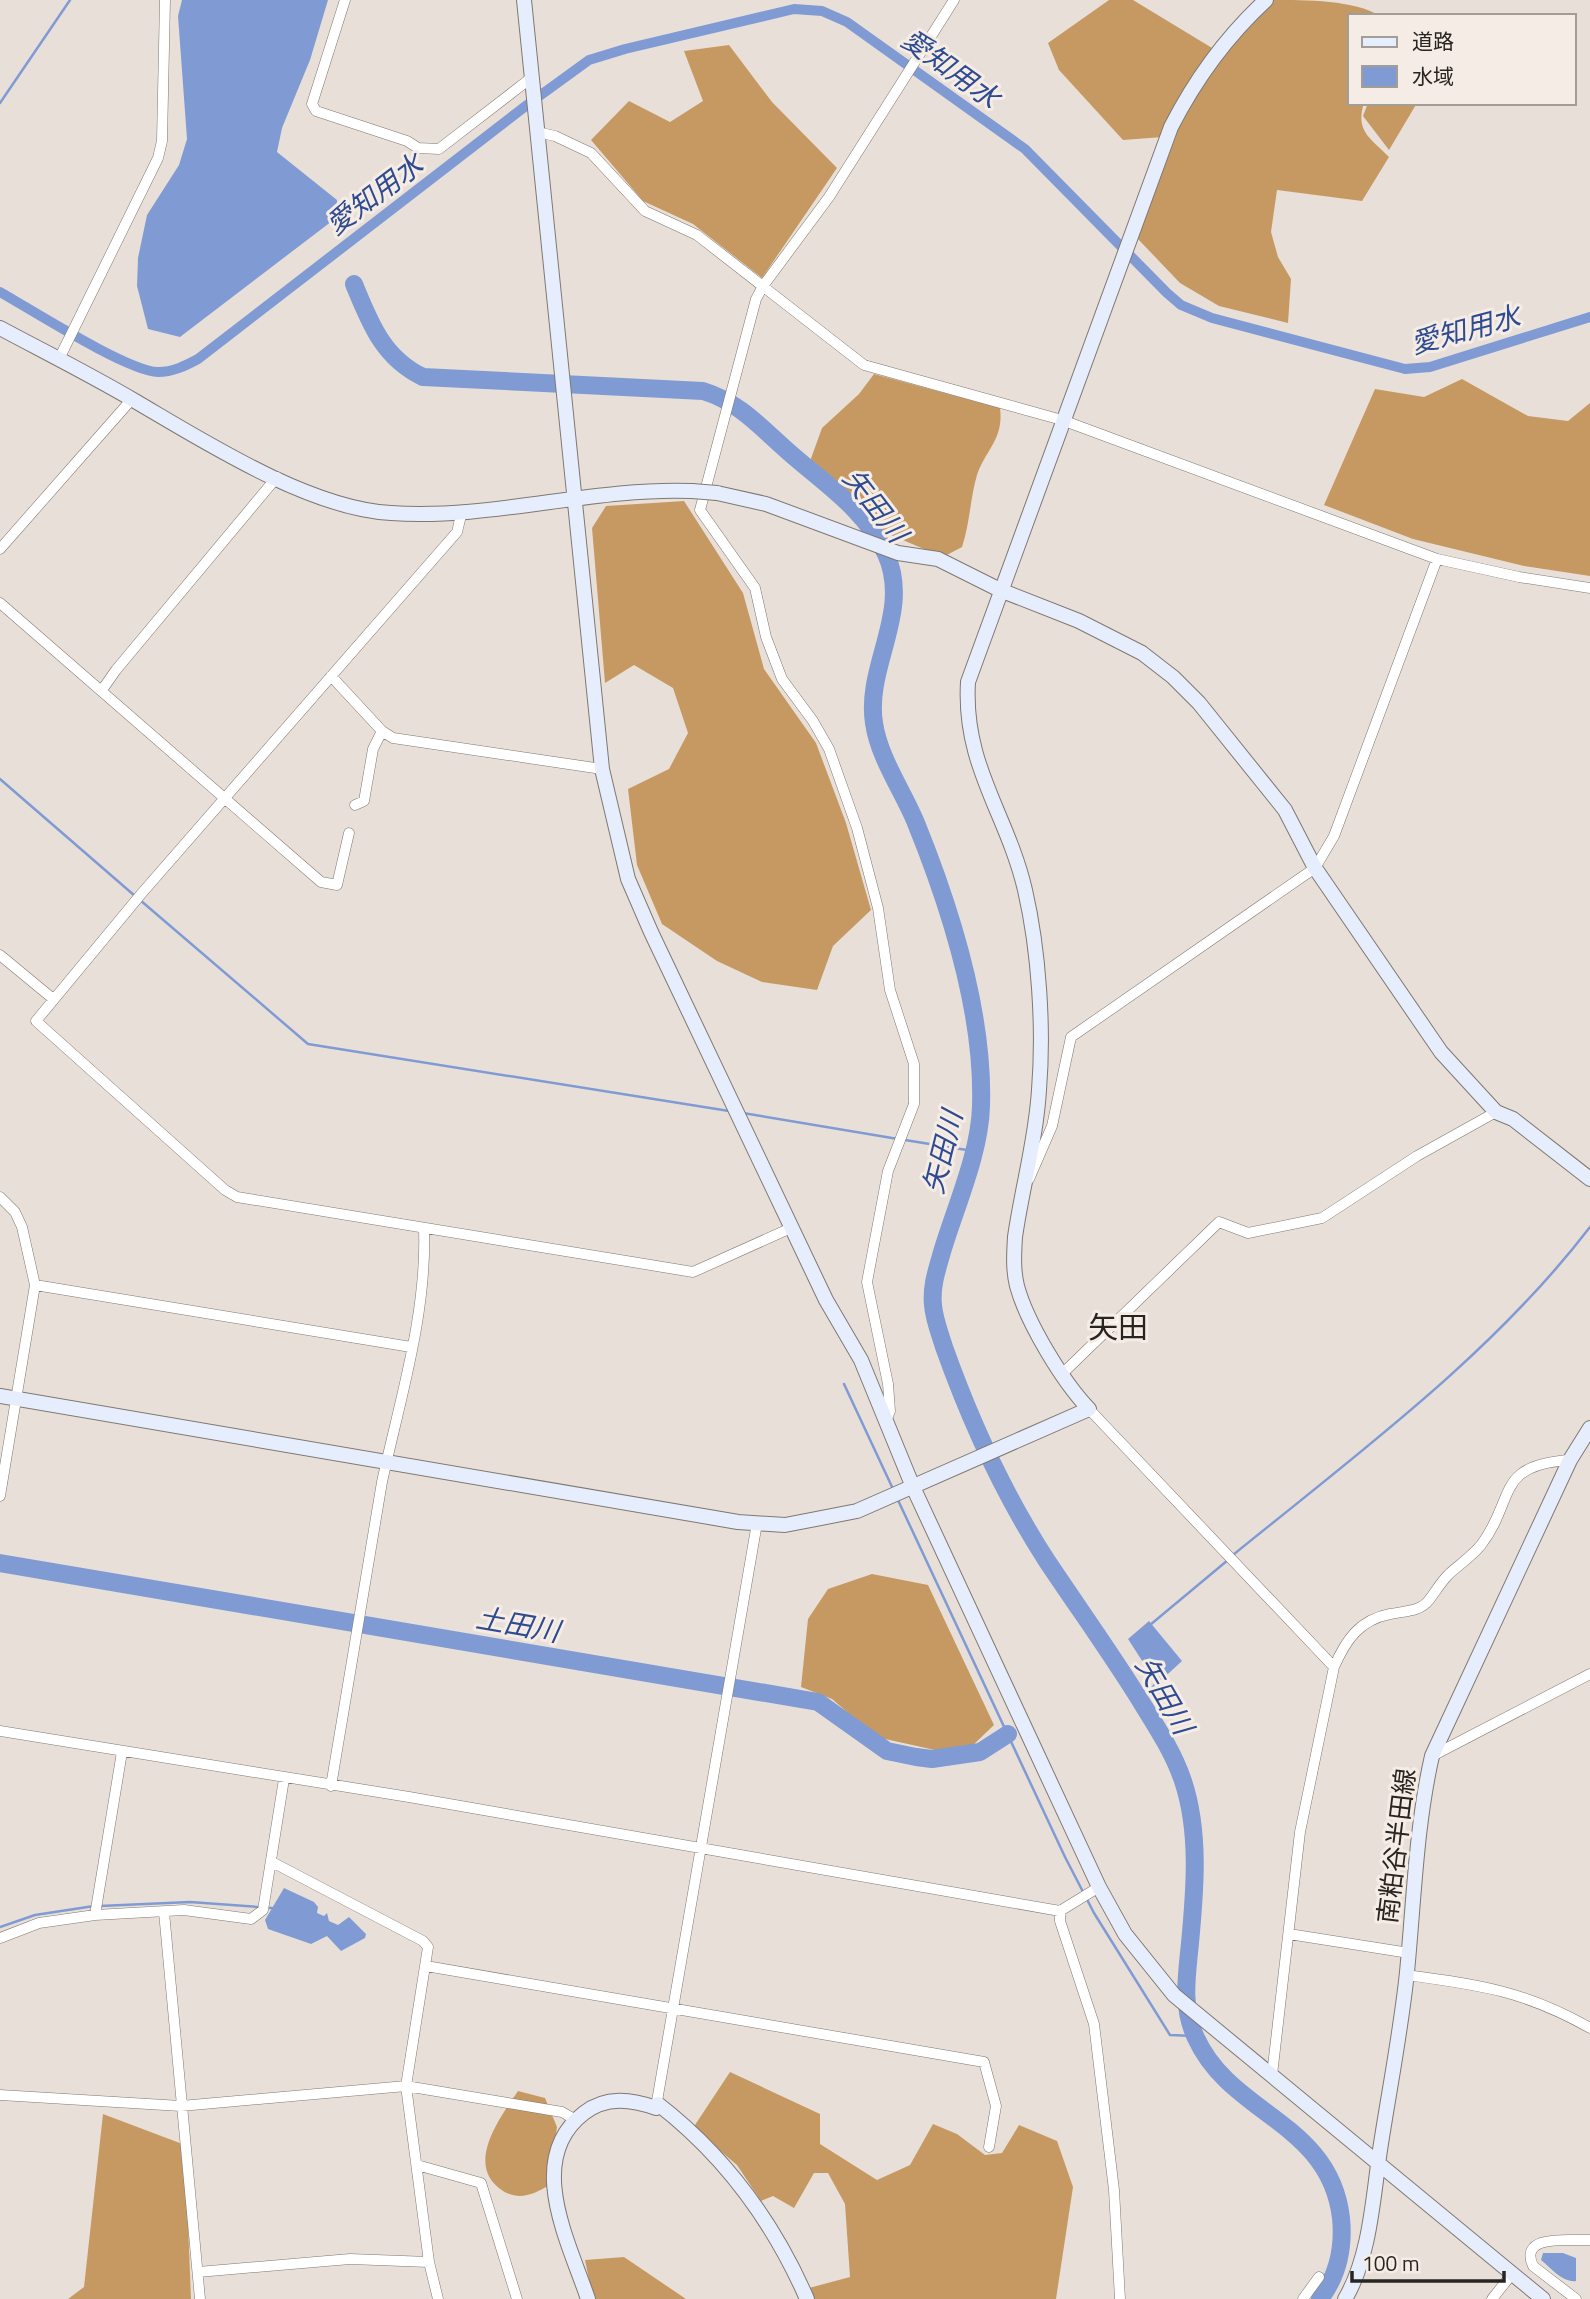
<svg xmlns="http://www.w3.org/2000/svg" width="1590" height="2299" viewBox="0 0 1590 2299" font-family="'Titillium Web','Noto Sans JP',sans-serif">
	<rect width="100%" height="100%" fill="#e8e0d8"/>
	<!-- forest -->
	<path fill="#c79962" d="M 1109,0 L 1133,0 L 1222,54 L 1273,0 C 1306,0 1355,0 1380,16 L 1350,16 L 1350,103 L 1364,103 C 1355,131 1370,138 1389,157 L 1362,201 L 1277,190 L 1271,232 L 1278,257 L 1291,279 L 1288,323 L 1219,306 L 1180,283 L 1137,238 L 1176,136 L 1123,140 L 1059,70 L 1048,43 Z
		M 729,45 L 772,102 L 837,168 L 762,278 L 693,224 L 643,201 L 591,140 L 629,101 L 670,122 L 703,101 L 684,51 Z
		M 1368,103 L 1417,103 L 1389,150 L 1363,116 Z
		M 874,374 L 1000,408 C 1004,439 986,449 977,475 C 970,499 970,523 962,547 L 943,557 L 879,530 L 852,498 L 809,464 L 822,428 L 859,394 Z
		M 1462,379 L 1528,416 L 1568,421 L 1590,403 L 1590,576 L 1524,566 L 1413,539 L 1324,505 L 1375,389 L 1424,397 Z
		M 684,501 L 743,593 L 764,669 L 816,743 L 846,823 L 871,910 L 833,946 L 817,990 L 762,982 L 717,961 L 662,924 L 637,865 L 628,789 L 669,769 L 688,733 L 673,688 L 634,665 L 605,683 L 592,528 L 606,506 Z
		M 872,1574 L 928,1585 L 994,1725 L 970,1748 L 935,1750 L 876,1737 L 832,1699 L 801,1687 L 808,1619 L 828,1589 Z
		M 730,2072 L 820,2114 L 820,2144 L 877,2180 L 910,2165 L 933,2124 L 957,2134 L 985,2155 L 1002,2153 L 1019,2125 L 1057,2141 L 1073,2187 L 1056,2299 L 814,2299 L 809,2288 L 850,2277 L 845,2204 L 828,2173 L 814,2173 L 794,2208 L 773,2196 L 761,2201 L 737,2165 L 693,2128 Z
		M 518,2091 L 545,2098 L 557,2127 L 549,2185 C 535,2194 519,2201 503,2191 C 464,2166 499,2119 518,2091 Z
		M 103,2114 L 185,2145 L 191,2299 L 68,2299 L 84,2287 Z
		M 624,2257 L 686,2299 L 593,2299 L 585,2260 Z"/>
	<!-- water -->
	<path fill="#809bd4" d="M 182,0 L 328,0 L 310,60 L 282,128 L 277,152 L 337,200 L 336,218 L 180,337 L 148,329 L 137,286 L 138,258 L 147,215 L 179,165 L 187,139 L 178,16 Z
		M 1149,1621 L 1182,1661 L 1157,1684 L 1128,1639 Z
		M 284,1888 L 314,1902 L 318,1907 L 317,1913 L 324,1916 L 327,1913 L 329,1921 L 338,1925 L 349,1917 L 366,1934 L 365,1938 L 341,1951 L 327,1936 L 311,1944 L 268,1929 L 265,1920 Z
		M 1543,2253 L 1563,2253 L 1576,2258 L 1576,2281 C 1563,2283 1551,2268 1541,2260 Z"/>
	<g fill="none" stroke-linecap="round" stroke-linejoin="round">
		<!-- stream -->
		<path stroke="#809bd4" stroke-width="2.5" d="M 0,103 L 70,0
			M 0,779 L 135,896
			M 140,900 L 308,1044 L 729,1111
			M 743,1113 L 898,1139
			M 905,1140 L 973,1151
			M 844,1384 L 893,1489
			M 897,1498 L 1065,1857 L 1094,1913 L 1170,2035 L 1194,2036
			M 1233,1555 C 1357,1454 1492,1355 1590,1227
			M 1150,1625 L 1228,1560
			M 1141,1702 L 1156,1683
			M 100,1906 L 190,1902 L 272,1908
			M 0,1927 L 35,1915 L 94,1906"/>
		<!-- canal -->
		<path stroke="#809bd4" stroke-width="10" d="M 0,292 C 32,310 127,371 158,372 C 173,372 185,366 198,359 L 527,105 L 589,60 L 625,49 L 794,9 L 822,11 L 847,22 L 1025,149 L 1167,293 L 1181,305 L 1212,318 L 1405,369 L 1430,367 L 1590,317"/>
		<!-- river -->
		<path stroke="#809bd4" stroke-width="18" d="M 354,284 C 370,323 383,358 423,377 L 703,391 C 743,403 766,434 798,460 C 831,488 867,513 886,554 C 912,612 865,666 874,723 C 879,758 903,791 916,823 C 950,907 984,1015 981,1106 C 980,1153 955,1208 942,1252 C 937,1270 931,1286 933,1305 C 934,1319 940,1334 944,1347 C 971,1423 1003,1493 1047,1561 C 1079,1609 1113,1656 1143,1705 C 1158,1729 1174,1754 1183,1781 C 1200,1832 1195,1890 1190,1943 C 1187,1975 1181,2007 1196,2038 C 1231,2115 1330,2122 1341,2218 C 1344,2248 1338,2275 1320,2299
			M 0,1563 L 818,1702 L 887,1751 L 916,1757 L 932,1759 L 980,1752 L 1008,1734"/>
		<defs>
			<path id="street" d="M 345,0 L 312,104 L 316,111 L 407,141 L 418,148 L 439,149 L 531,78
				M 537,132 L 555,136 L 591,153 L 645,211 L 697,235 L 864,365 L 1062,420 L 1437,559 L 1519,577 L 1590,588
				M 59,359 L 158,158 L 162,141 L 165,0
				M 462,511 L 457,532 L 142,893 L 36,1021 L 225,1190 L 237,1197 L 693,1272 L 791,1228
				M 0,549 L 132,399
				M 0,603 L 321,882 L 337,885 L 349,833
				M 331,676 L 382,731 L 393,738 L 602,769
				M 102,690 L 116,670 L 277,477
				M 355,805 L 364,801 L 373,749 L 382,731
				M 0,955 L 52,998
				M 1029,1179 L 1052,1126 L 1071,1037 L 1315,868 L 1334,836 L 1437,559
				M 0,1197 L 15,1212 L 22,1227 L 35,1285 L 0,1496
				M 35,1285 L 411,1347
				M 1063,1373 L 1219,1222 L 1248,1233 L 1322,1218 L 1417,1156 L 1496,1112
				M 1089,1409 L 1334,1667
				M 886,1421 L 890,1411 L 888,1384 L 867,1282 L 888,1171 L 914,1104 L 914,1064 L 890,990 L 878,908 L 857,828 L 829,749 L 813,721 L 782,679 L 766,637 L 755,588 L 700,510 L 756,299 L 763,286 L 829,197 L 954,0
				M 0,1731 L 409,1797 L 1060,1911 L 1099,1887
				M 1432,1756 L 1590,1674
				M 331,1786 L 382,1482 C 400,1399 427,1314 424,1229
				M 272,1862 L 423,1941 L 428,1947 L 406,2086 L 429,2262 L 438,2299
				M 1060,1911 L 1060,1921 L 1094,2024 L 1114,2190 L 1120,2299
				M 164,1912 L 200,2299
				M 95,1915 L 122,1752
				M 1289,1934 L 1409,1953
				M 0,1938 L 39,1923 L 95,1915 L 184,1910 L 251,1919 L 263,1910 L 284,1779
				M 426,1966 L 984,2062 L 996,2106 L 989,2147
				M 1407,1975 C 1480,1985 1525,1991 1590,2028
				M 1272,2075 L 1300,1832 L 1334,1667 C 1346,1640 1359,1620 1390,1614 C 1404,1611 1420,1612 1429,1600 C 1436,1591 1441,1582 1449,1574 C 1459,1565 1472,1556 1481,1545 C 1516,1499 1494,1465 1570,1460
				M 0,2095 L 181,2106 L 406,2086 L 562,2112 L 576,2120
				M 656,2107 L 757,1523
				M 417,2165 L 481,2183 L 517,2299
				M 198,2272 L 350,2259 L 429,2262
				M 1303,2299 L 1319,2277
				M 1492,2299 L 1512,2274
				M 1576,2299 L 1533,2266 C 1518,2233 1572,2241 1590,2240"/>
			<path id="secondary" d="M 524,0 L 602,769 L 628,879 L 651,932 L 826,1300 L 861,1360 L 913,1487 L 1099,1887 L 1125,1934 L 1174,1995 L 1543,2299
				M 0,328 C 45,352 91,375 135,401 C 205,442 310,509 391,513 C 492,520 592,487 692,491
				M 717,493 L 766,504 L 898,553 L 938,559 L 1000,590 L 1079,621 L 1142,653 L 1173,677 L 1199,703 L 1285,810 L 1315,868 L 1441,1052 L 1496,1112 L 1513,1119 L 1590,1179
				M 0,1396 L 738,1522 L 785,1525 L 857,1511 L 1089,1409 C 1063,1382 1027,1323 1017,1286 C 1013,1270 1014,1254 1015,1237 C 1022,1188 1036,1140 1039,1090 C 1044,1028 1039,951 1025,890 C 1007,813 963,766 968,682 L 1171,127 C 1195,80 1228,35 1266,0
				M 588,2299 C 569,2242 524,2159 584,2113 C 606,2096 631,2099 656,2108 L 658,2104 C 725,2156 773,2221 807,2299
				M 1345,2299 C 1370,2257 1373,2198 1380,2150 C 1389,2091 1401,2031 1407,1972 C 1414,1900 1416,1826 1432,1756 L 1570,1460 L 1590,1428"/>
		</defs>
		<!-- street casing -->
		<use href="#street" stroke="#7f7871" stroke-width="11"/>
		<!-- secondary casing -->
		<use href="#secondary" stroke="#7f7871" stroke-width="16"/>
		<!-- street -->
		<use href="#street" stroke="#fff" stroke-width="10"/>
		<!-- secondary -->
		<use href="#secondary" stroke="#e6edfd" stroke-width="14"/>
		<defs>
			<path id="secondary-bridge" d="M 692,491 L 717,493"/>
		</defs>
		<!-- secondary-bridge casing -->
		<use href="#secondary-bridge" stroke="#7f7871" stroke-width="16" stroke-linecap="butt"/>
		<!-- secondary-bridge -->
		<use href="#secondary-bridge" stroke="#e6edfd" stroke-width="14"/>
	</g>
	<g text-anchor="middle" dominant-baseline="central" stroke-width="6" stroke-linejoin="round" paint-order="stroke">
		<!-- street labels -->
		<g font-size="26" fill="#272421" stroke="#f5ede5">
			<text transform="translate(1396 1846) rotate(-83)">南粕谷半田線</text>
		</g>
		<!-- water labels -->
		<g font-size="28" font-style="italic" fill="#2e4a90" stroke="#f5ede5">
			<text transform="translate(951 68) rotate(36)">愛知用水</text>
			<text transform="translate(374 194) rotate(-37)">愛知用水</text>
			<text transform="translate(1465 329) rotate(-15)">愛知用水</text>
			<text transform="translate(876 505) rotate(52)">矢田川</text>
			<text transform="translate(942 1152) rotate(-76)">矢田川</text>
			<text transform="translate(518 1624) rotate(10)">土田川</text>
			<text transform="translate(1165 1695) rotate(60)">矢田川</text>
		</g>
		<!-- quarter labels -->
		<g font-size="30" fill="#272421" stroke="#f5ede5">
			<text x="1118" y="1327">矢田</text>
		</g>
	</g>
	<!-- legend -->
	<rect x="1348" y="14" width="228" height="91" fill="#f5ede5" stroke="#a39d97" stroke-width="2"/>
	<rect x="1362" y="37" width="35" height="10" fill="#e6edfd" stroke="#a39d97" stroke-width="2"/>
	<text x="1412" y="49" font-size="21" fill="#272421">道路</text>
	<rect x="1362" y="66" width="35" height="21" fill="#809bd4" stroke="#a39d97" stroke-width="2"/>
	<text x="1412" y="84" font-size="21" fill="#272421">水域</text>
	<!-- scale -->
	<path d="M1352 2271v10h152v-10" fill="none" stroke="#272421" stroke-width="3.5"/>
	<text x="1362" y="2271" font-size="21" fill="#272421" stroke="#f5ede5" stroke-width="5" paint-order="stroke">100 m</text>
</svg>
